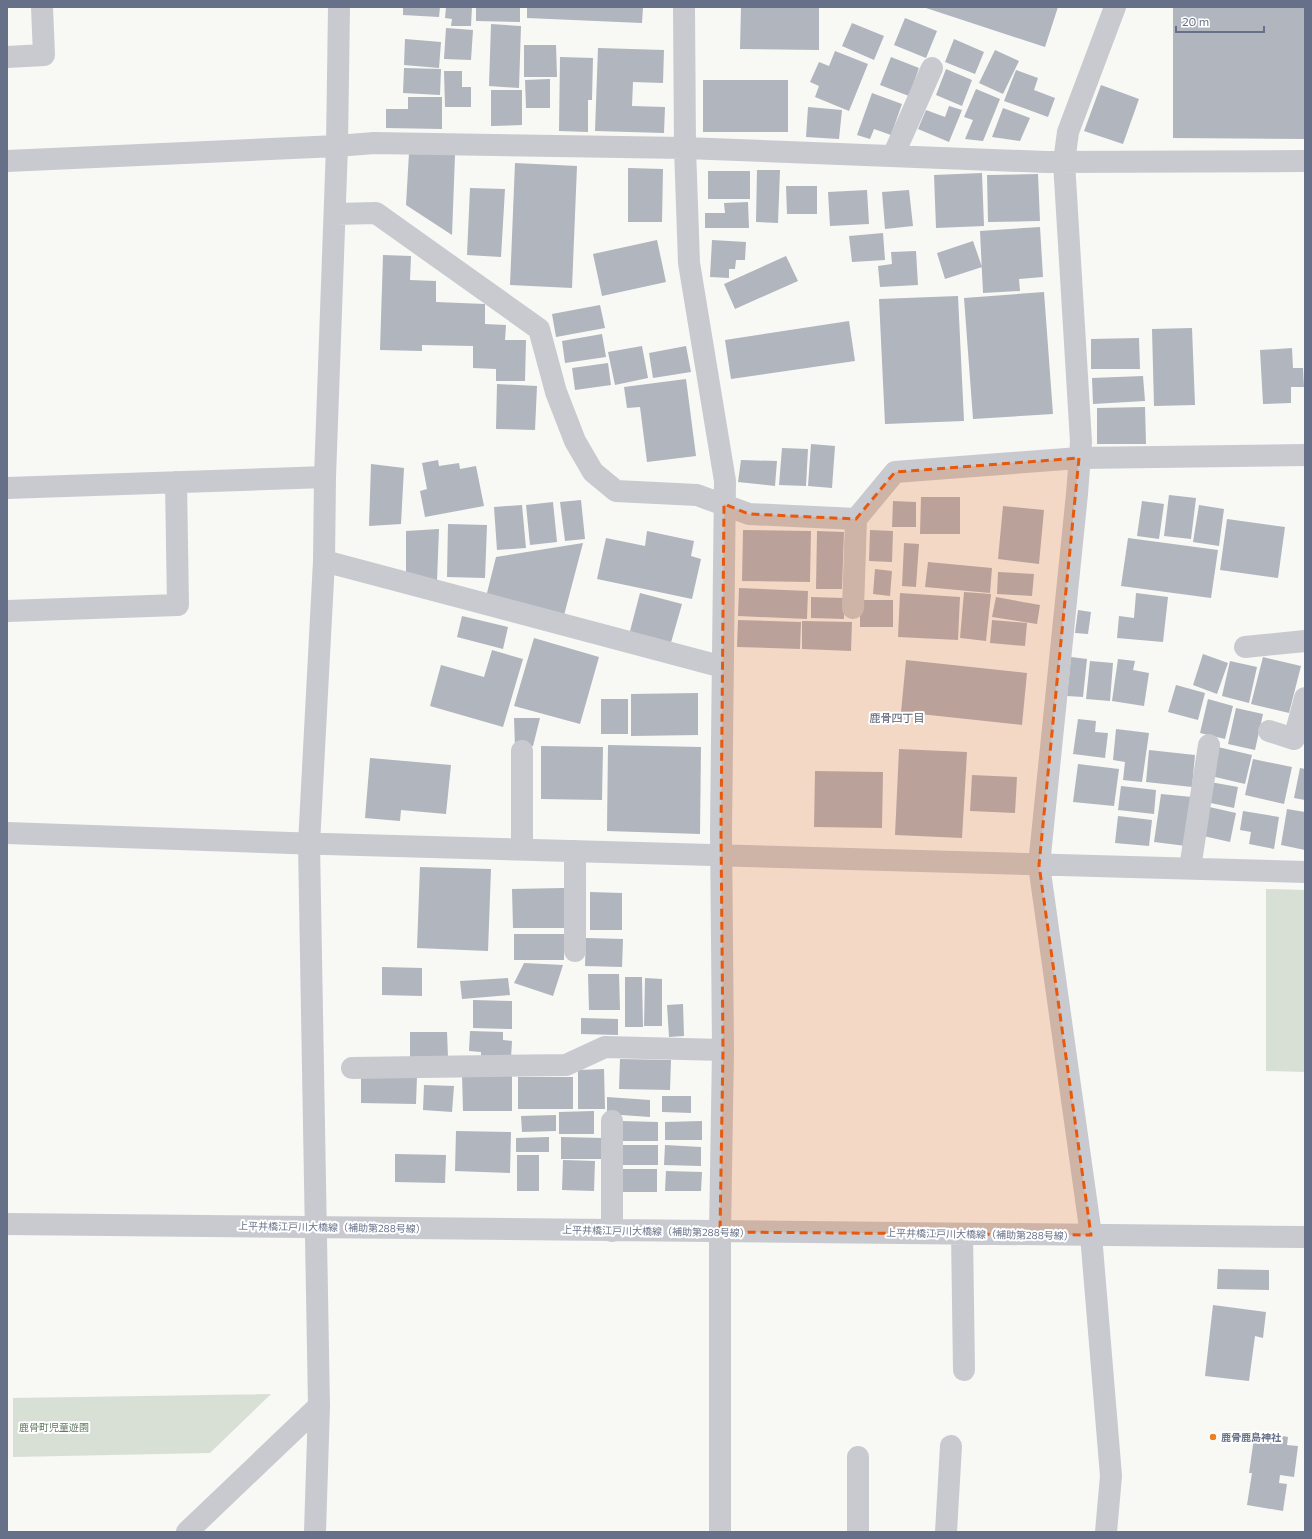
<svg xmlns="http://www.w3.org/2000/svg" width="1312" height="1539" viewBox="0 0 1312 1539" font-family="Commissioner,'Noto Sans JP',sans-serif">
	<rect width="100%" height="100%" fill="#f8f8f5"/>
	<!-- green -->
	<path fill="#d8e0d6" d="M 1266,889 L 1305,890 L 1305,1072 L 1266,1071 Z
		M 271,1394 L 210,1453 L 13,1457 L 13,1398 Z"/>
	<!-- building -->
	<path fill="#b0b5be" d="M 403,7 L 440,7 L 439,17 L 403,15 Z
		M 446,7 L 472,7 L 471,26 L 451,26 L 452,19 L 445,18 Z
		M 476,7 L 520,7 L 520,22 L 476,21 Z
		M 527,7 L 643,7 L 642,23 L 527,18 Z
		M 741,7 L 819,7 L 819,50 L 740,49 Z
		M 923,7 L 1058,7 L 1045,47 Z
		M 1173,7 L 1305,7 L 1305,139 L 1173,138 Z
		M 905,18 L 937,31 L 926,58 L 894,45 Z
		M 852,23 L 884,36 L 874,60 L 842,46 Z
		M 491,24 L 521,26 L 519,88 L 489,86 Z
		M 446,28 L 473,30 L 471,60 L 444,59 Z
		M 405,39 L 441,42 L 439,68 L 404,65 Z
		M 954,39 L 984,52 L 975,74 L 945,62 Z
		M 524,45 L 556,45 L 557,77 L 524,77 Z
		M 598,48 L 664,50 L 663,83 L 633,82 L 632,106 L 665,107 L 664,133 L 595,131 Z
		M 995,50 L 1019,61 L 1003,94 L 979,83 Z
		M 835,51 L 868,64 L 849,111 L 815,97 L 819,86 L 810,82 L 819,62 L 829,66 Z
		M 560,57 L 593,58 L 592,100 L 588,100 L 588,132 L 559,131 Z
		M 891,57 L 919,68 L 909,96 L 880,85 Z
		M 404,68 L 441,69 L 440,95 L 403,93 Z
		M 946,69 L 972,80 L 962,106 L 936,95 Z
		M 1016,70 L 1038,78 L 1034,90 L 1055,98 L 1048,117 L 1004,101 Z
		M 444,71 L 462,71 L 462,87 L 471,87 L 471,107 L 445,107 Z
		M 550,79 L 550,108 L 526,108 L 525,80 Z
		M 703,80 L 788,80 L 788,132 L 703,132 Z
		M 1101,85 L 1139,99 L 1123,144 L 1084,131 Z
		M 976,89 L 1000,99 L 983,141 L 965,139 L 973,120 L 964,117 Z
		M 491,90 L 522,90 L 522,125 L 491,126 Z
		M 872,93 L 902,104 L 891,135 L 874,129 L 870,139 L 857,135 Z
		M 408,97 L 442,97 L 442,129 L 386,128 L 386,109 L 408,109 Z
		M 949,106 L 962,110 L 949,142 L 918,129 L 926,110 L 945,117 Z
		M 808,107 L 842,110 L 839,139 L 806,137 Z
		M 1003,108 L 1030,118 L 1020,141 L 992,137 Z
		M 409,153 L 455,155 L 452,235 L 406,205 Z
		M 515,163 L 577,166 L 572,288 L 510,285 Z
		M 628,168 L 663,169 L 662,222 L 628,222 Z
		M 757,170 L 780,170 L 778,223 L 756,222 Z
		M 708,171 L 750,171 L 750,199 L 708,199 Z
		M 982,173 L 984,226 L 936,228 L 934,175 Z
		M 1038,174 L 1040,221 L 988,222 L 987,175 Z
		M 786,186 L 817,186 L 817,214 L 787,214 Z
		M 470,188 L 505,189 L 501,257 L 467,255 Z
		M 867,190 L 869,224 L 830,226 L 828,192 Z
		M 909,190 L 913,226 L 885,229 L 882,192 Z
		M 748,202 L 749,228 L 705,228 L 705,213 L 725,213 L 724,203 Z
		M 1040,227 L 1043,277 L 1019,279 L 1020,291 L 983,293 L 980,231 Z
		M 883,233 L 885,260 L 852,262 L 849,236 Z
		M 657,240 L 666,282 L 602,296 L 593,254 Z
		M 712,240 L 746,242 L 745,260 L 736,260 L 735,269 L 729,269 L 729,278 L 710,277 Z
		M 973,241 L 982,267 L 945,279 L 937,253 Z
		M 916,251 L 918,285 L 880,287 L 878,266 L 892,264 L 891,252 Z
		M 383,255 L 411,256 L 410,280 L 436,281 L 436,302 L 485,304 L 485,324 L 506,325 L 505,340 L 526,340 L 525,381 L 496,381 L 496,369 L 473,368 L 473,346 L 422,345 L 422,351 L 380,350 Z
		M 786,256 L 798,281 L 735,309 L 724,284 Z
		M 1044,292 L 1053,414 L 973,419 L 964,298 Z
		M 958,296 L 964,421 L 885,424 L 879,299 Z
		M 600,305 L 605,328 L 556,337 L 552,314 Z
		M 849,321 L 855,361 L 731,379 L 725,340 Z
		M 1192,328 L 1195,405 L 1154,406 L 1152,329 Z
		M 602,334 L 606,357 L 565,363 L 562,341 Z
		M 1139,338 L 1140,369 L 1091,369 L 1091,339 Z
		M 642,346 L 648,378 L 615,385 L 608,352 Z
		M 686,346 L 691,372 L 653,378 L 649,353 Z
		M 1292,348 L 1293,368 L 1303,368 L 1304,387 L 1291,387 L 1291,403 L 1263,404 L 1260,350 Z
		M 608,363 L 611,385 L 575,390 L 572,368 Z
		M 1143,376 L 1145,401 L 1093,404 L 1092,378 Z
		M 686,379 L 696,456 L 647,462 L 640,407 L 627,408 L 624,387 Z
		M 497,384 L 537,386 L 535,430 L 496,429 Z
		M 1145,407 L 1146,444 L 1097,444 L 1097,408 Z
		M 811,444 L 835,446 L 832,488 L 808,486 Z
		M 782,448 L 808,449 L 806,486 L 779,485 Z
		M 438,460 L 439,466 L 459,463 L 460,469 L 476,466 L 484,506 L 425,517 L 420,491 L 427,489 L 422,463 Z
		M 741,460 L 777,461 L 775,486 L 738,482 Z
		M 371,464 L 404,468 L 401,524 L 369,526 Z
		M 1169,495 L 1196,498 L 1191,539 L 1164,536 Z
		M 921,497 L 960,497 L 960,534 L 920,534 Z
		M 581,500 L 585,539 L 565,541 L 560,502 Z
		M 893,501 L 916,502 L 916,527 L 892,527 Z
		M 1142,501 L 1164,504 L 1159,539 L 1137,536 Z
		M 553,502 L 557,542 L 530,545 L 526,505 Z
		M 522,505 L 526,548 L 497,550 L 494,507 Z
		M 1199,505 L 1224,509 L 1219,546 L 1193,542 Z
		M 1003,506 L 1044,510 L 1039,564 L 998,559 Z
		M 1227,519 L 1285,527 L 1278,578 L 1220,570 Z
		M 448,524 L 487,525 L 485,578 L 447,577 Z
		M 439,529 L 437,581 L 406,573 L 406,531 Z
		M 743,530 L 811,531 L 810,582 L 742,581 Z
		M 870,530 L 893,531 L 892,562 L 869,561 Z
		M 647,531 L 694,541 L 691,556 L 701,559 L 692,599 L 597,579 L 606,538 L 645,546 Z
		M 817,531 L 844,532 L 842,589 L 816,589 Z
		M 1128,538 L 1218,550 L 1211,598 L 1121,586 Z
		M 583,543 L 563,619 L 486,597 L 496,557 Z
		M 904,543 L 919,544 L 916,587 L 902,586 Z
		M 928,562 L 992,568 L 990,593 L 925,587 Z
		M 875,569 L 892,571 L 890,596 L 873,594 Z
		M 998,572 L 1034,574 L 1032,596 L 997,594 Z
		M 739,588 L 808,591 L 807,619 L 738,616 Z
		M 964,592 L 991,594 L 986,641 L 960,638 Z
		M 640,593 L 682,604 L 670,646 L 629,635 Z
		M 900,593 L 960,597 L 958,640 L 898,637 Z
		M 1136,593 L 1168,597 L 1163,642 L 1117,638 L 1119,616 L 1134,618 Z
		M 811,597 L 844,598 L 844,619 L 811,618 Z
		M 996,597 L 1040,605 L 1037,624 L 992,617 Z
		M 860,600 L 893,600 L 893,627 L 860,627 Z
		M 1078,610 L 1091,612 L 1088,634 L 1075,633 Z
		M 462,616 L 508,627 L 503,649 L 457,637 Z
		M 738,620 L 801,622 L 800,649 L 737,647 Z
		M 992,620 L 1027,623 L 1025,646 L 990,643 Z
		M 802,621 L 852,622 L 851,651 L 802,649 Z
		M 534,638 L 599,657 L 580,724 L 514,706 Z
		M 492,650 L 523,659 L 503,727 L 430,706 L 441,665 L 484,677 Z
		M 1203,654 L 1228,663 L 1217,694 L 1193,685 Z
		M 1071,657 L 1087,659 L 1083,697 L 1067,696 Z
		M 1263,657 L 1301,666 L 1289,713 L 1251,704 Z
		M 1118,659 L 1135,661 L 1133,670 L 1149,673 L 1144,706 L 1112,701 Z
		M 906,660 L 1027,673 L 1022,725 L 901,712 Z
		M 1090,661 L 1113,663 L 1110,701 L 1086,699 Z
		M 1230,661 L 1257,667 L 1249,703 L 1222,696 Z
		M 1176,685 L 1205,693 L 1198,720 L 1168,712 Z
		M 698,693 L 698,735 L 631,736 L 631,694 Z
		M 601,699 L 628,699 L 628,734 L 601,734 Z
		M 1208,699 L 1233,706 L 1225,739 L 1200,733 Z
		M 1236,708 L 1263,714 L 1255,750 L 1228,744 Z
		M 514,718 L 540,718 L 533,746 L 515,747 Z
		M 1078,719 L 1096,721 L 1095,732 L 1108,733 L 1105,758 L 1073,754 Z
		M 1116,729 L 1149,733 L 1142,782 L 1123,780 L 1125,762 L 1113,760 Z
		M 608,745 L 701,747 L 700,834 L 607,831 Z
		M 541,746 L 603,747 L 602,800 L 541,799 Z
		M 1218,747 L 1252,755 L 1245,784 L 1211,776 Z
		M 899,749 L 967,752 L 962,838 L 895,835 Z
		M 1149,750 L 1195,755 L 1192,787 L 1146,782 Z
		M 370,758 L 451,765 L 446,814 L 401,810 L 400,821 L 365,818 Z
		M 1253,759 L 1292,767 L 1284,804 L 1245,795 Z
		M 1078,764 L 1119,769 L 1114,806 L 1073,802 Z
		M 1300,768 L 1305,769 L 1305,800 L 1294,798 Z
		M 815,771 L 883,772 L 882,828 L 814,827 Z
		M 972,775 L 1017,777 L 1015,813 L 970,811 Z
		M 1210,782 L 1238,787 L 1234,808 L 1206,802 Z
		M 1121,786 L 1156,790 L 1154,814 L 1118,810 Z
		M 1161,794 L 1192,797 L 1186,846 L 1154,842 Z
		M 1205,806 L 1236,813 L 1230,842 L 1199,835 Z
		M 1287,809 L 1305,812 L 1305,850 L 1281,845 Z
		M 1243,811 L 1279,817 L 1274,849 L 1249,844 L 1251,832 L 1240,830 Z
		M 1118,816 L 1152,820 L 1149,846 L 1115,843 Z
		M 420,867 L 491,869 L 488,951 L 417,948 Z
		M 564,888 L 564,928 L 513,928 L 512,889 Z
		M 590,892 L 622,893 L 622,930 L 590,930 Z
		M 514,934 L 564,934 L 564,960 L 514,960 Z
		M 586,938 L 623,939 L 622,967 L 585,966 Z
		M 524,963 L 563,965 L 553,996 L 514,983 Z
		M 382,967 L 422,968 L 422,996 L 382,995 Z
		M 588,974 L 619,974 L 620,1010 L 589,1010 Z
		M 625,977 L 642,977 L 643,1027 L 625,1027 Z
		M 508,978 L 510,995 L 462,999 L 460,981 Z
		M 645,978 L 662,979 L 662,1026 L 644,1026 Z
		M 473,1000 L 512,1001 L 512,1029 L 473,1028 Z
		M 683,1004 L 684,1036 L 669,1037 L 667,1005 Z
		M 581,1018 L 618,1019 L 618,1035 L 581,1034 Z
		M 470,1031 L 503,1032 L 503,1040 L 512,1041 L 511,1058 L 481,1057 L 481,1052 L 469,1051 Z
		M 410,1032 L 447,1032 L 448,1057 L 410,1057 Z
		M 620,1059 L 671,1060 L 670,1090 L 619,1089 Z
		M 604,1069 L 605,1109 L 578,1109 L 578,1070 Z
		M 462,1074 L 512,1074 L 512,1111 L 463,1111 Z
		M 361,1076 L 417,1076 L 416,1104 L 361,1103 Z
		M 518,1077 L 573,1077 L 573,1109 L 518,1109 Z
		M 424,1085 L 454,1086 L 452,1112 L 423,1110 Z
		M 662,1096 L 691,1096 L 691,1113 L 662,1112 Z
		M 607,1097 L 650,1100 L 650,1117 L 607,1114 Z
		M 594,1111 L 594,1134 L 559,1134 L 559,1112 Z
		M 556,1115 L 556,1131 L 522,1132 L 521,1116 Z
		M 621,1121 L 658,1122 L 658,1141 L 621,1141 Z
		M 702,1121 L 702,1140 L 665,1140 L 665,1122 Z
		M 456,1131 L 511,1132 L 510,1173 L 455,1171 Z
		M 549,1137 L 549,1152 L 516,1152 L 516,1138 Z
		M 561,1137 L 602,1138 L 601,1159 L 561,1159 Z
		M 621,1145 L 658,1145 L 658,1165 L 621,1165 Z
		M 665,1145 L 701,1147 L 701,1166 L 664,1165 Z
		M 395,1154 L 446,1155 L 445,1183 L 395,1182 Z
		M 517,1155 L 539,1155 L 539,1191 L 517,1191 Z
		M 563,1160 L 595,1161 L 594,1191 L 562,1190 Z
		M 622,1169 L 657,1169 L 657,1192 L 621,1192 Z
		M 666,1171 L 702,1172 L 701,1191 L 665,1191 Z
		M 1218,1269 L 1269,1270 L 1269,1290 L 1217,1289 Z
		M 1213,1305 L 1266,1312 L 1263,1338 L 1255,1336 L 1249,1381 L 1205,1376 Z
		M 1268,1433 L 1288,1437 L 1287,1445 L 1298,1446 L 1294,1477 L 1280,1475 L 1279,1483 L 1287,1484 L 1283,1511 L 1247,1505 L 1252,1473 L 1249,1473 L 1254,1438 L 1267,1440 Z"/>
	<g fill="none" stroke-linecap="round" stroke-linejoin="round">
		<!-- minor -->
		<path stroke="#c8cacf" stroke-width="22" d="M 684,7 L 685,148 L 689,263 L 725,481 L 721,831 L 723,1050 L 720,1232 L 720,1532
			M 7,57 L 44,55 L 42,7
			M 893,156 L 932,68
			M 7,161 L 337,146 L 374,143 L 685,148 L 1046,162 L 1305,161
			M 335,214 L 376,213 L 539,329 L 556,392 L 575,441 L 593,472 L 616,491 L 697,495 L 749,514 L 856,519 L 895,472 L 1079,458 L 1305,455
			M 7,488 L 325,477
			M 324,561 L 723,667
			M 853,608 L 856,519
			M 7,611 L 178,605 L 176,482
			M 1245,647 L 1305,641
			M 1269,731 L 1294,739 L 1305,698
			M 522,751 L 522,849
			M 7,833 L 290,843 L 1305,872
			M 1190,868 L 1209,745
			M 575,951 L 575,851
			M 352,1068 L 566,1065 L 605,1047 L 723,1050
			M 7,1224 L 1305,1237
			M 612,1231 L 612,1121
			M 962,1234 L 964,1370
			M 858,1457 L 858,1532
			M 187,1532 L 319,1406
			M 315,1532 L 319,1406 L 309,844 L 324,561 L 325,477 L 337,146 L 339,7
			M 946,1532 L 951,1446
			M 1106,1532 L 1111,1476 L 1091,1235 L 1039,865 L 1077,494 L 1081,442 L 1064,162 L 1068,132 L 1115,7"/>
	</g>
	<!-- marked area -->
	<path fill="#e8590c" fill-opacity="0.2" stroke="#e8590c" stroke-width="3" stroke-dasharray="8 5" stroke-linejoin="round" d="M 1079,458 L 1039,865 L 1091,1235 L 720,1232 L 723,1050 L 721,831 L 724,504 L 749,514 L 856,519 L 895,472 Z"/>
	<!-- markers -->
	<circle fill="#ec8121" stroke="#fff" stroke-width="1.5" cx="1213" cy="1437" r="4"/>
	<g text-anchor="middle" dominant-baseline="central" stroke-width="4" stroke-linejoin="round" paint-order="stroke">
		<!-- street labels -->
		<g font-size="10" fill="#667088" stroke="#fff">
			<text transform="translate(332 1227) rotate(1)">上平井橋江戸川大橋線（補助第288号線）</text>
			<text transform="translate(656 1231) rotate(1)">上平井橋江戸川大橋線（補助第288号線）</text>
			<text transform="translate(980 1234) rotate(1)">上平井橋江戸川大橋線（補助第288号線）</text>
		</g>
		<!-- park labels -->
		<g font-size="10" fill="#617a62" stroke="#fff">
			<text x="54" y="1427">鹿骨町児童遊園</text>
		</g>
		<!-- poi labels -->
		<g font-size="10" font-weight="bold" fill="#667088" stroke="#fff" text-anchor="start">
			<text x="1221" y="1437">鹿骨鹿島神社</text>
		</g>
		<!-- neighbourhood labels -->
		<g font-size="11" fill="#545c6d" stroke="#fff">
			<text x="897" y="717">鹿骨四丁目</text>
		</g>
	</g>
	<!-- border -->
	<rect width="1312" height="1539" fill="none" stroke="#667088" stroke-width="16"/>
	<!-- scale -->
	<path d="M1176 26v6h88v-6" fill="none" stroke="#667088" stroke-width="2"/>
	<text x="1182" y="26" font-size="12" fill="#667088" stroke="#ffffff" stroke-width="3" paint-order="stroke">20 m</text>
</svg>
